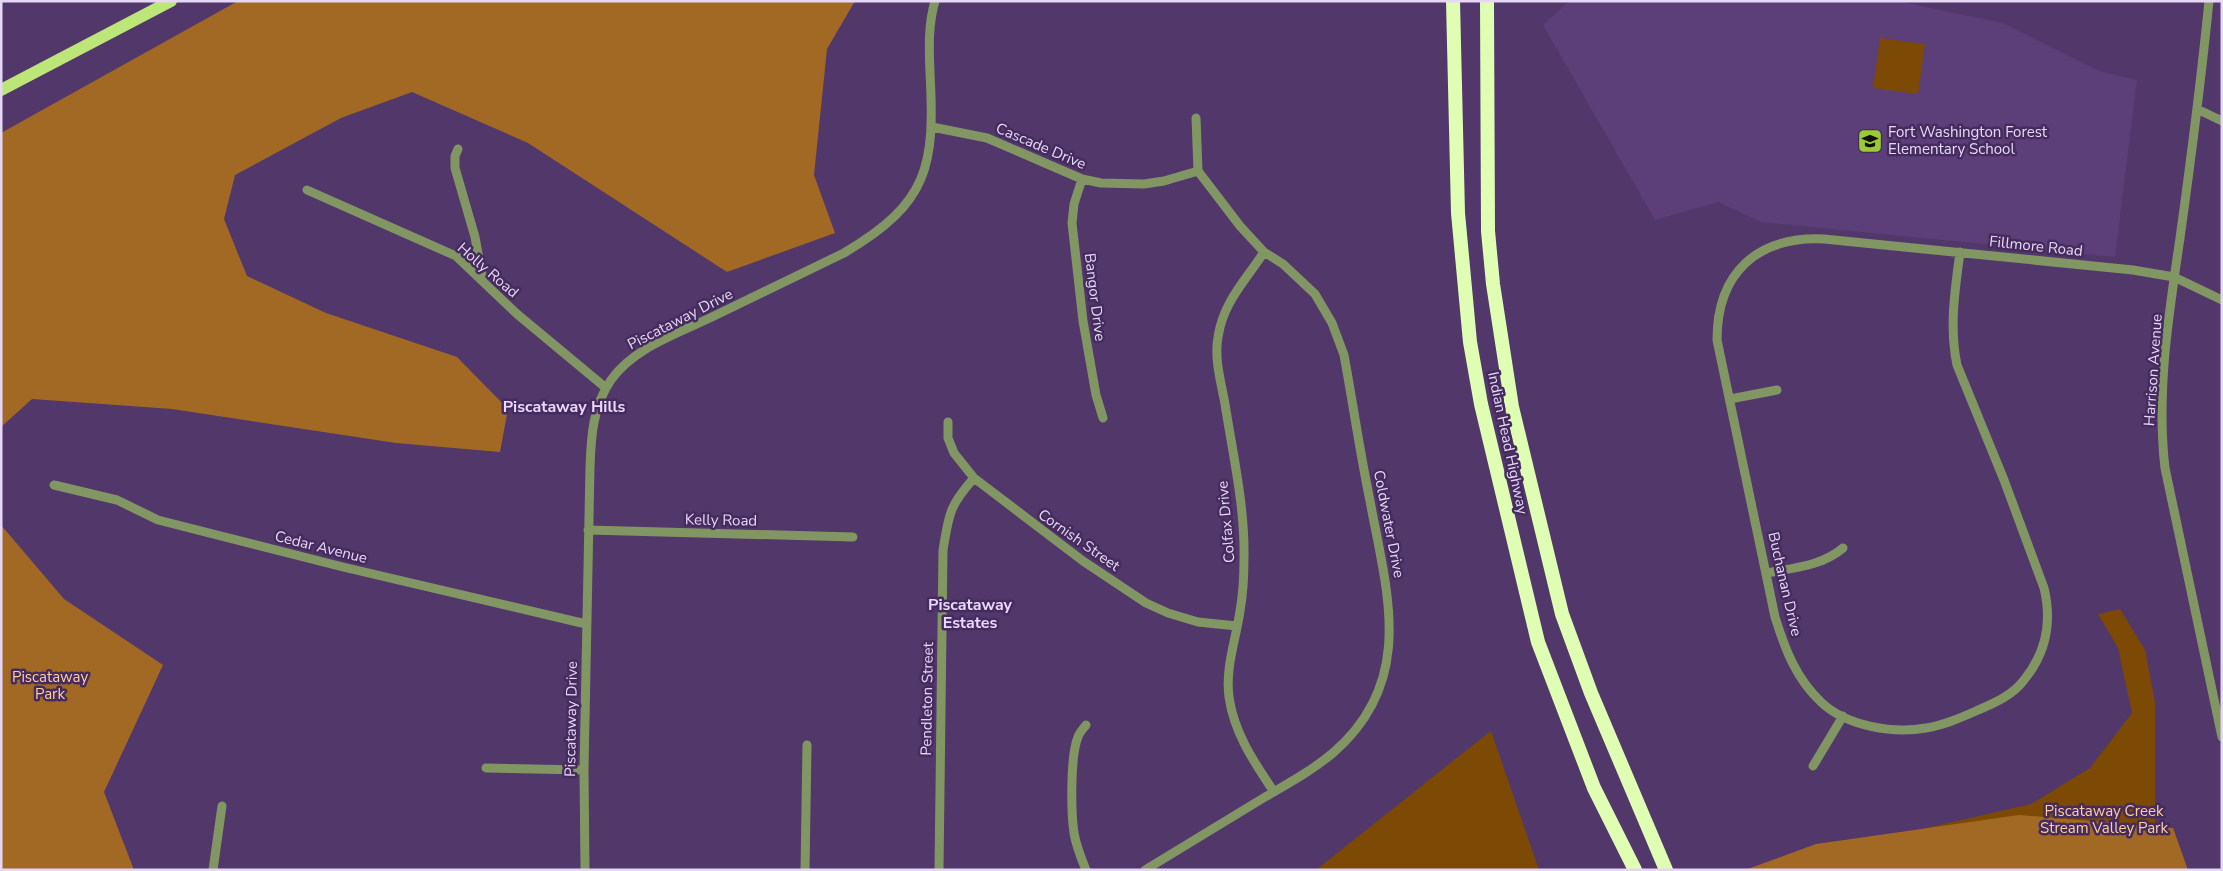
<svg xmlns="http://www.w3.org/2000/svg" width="2223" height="871" viewBox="0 0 2223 871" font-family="'Nunito Sans',sans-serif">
	<rect width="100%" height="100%" fill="#51376a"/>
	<!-- built -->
	<path fill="#5c3e78" d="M 1569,1 L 1902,2 L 2003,23 L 2099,71 L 2137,80 L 2115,257 L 1761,222 L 1718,202 L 1655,220 L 1543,25 Z"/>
	<!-- green -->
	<path fill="#7c4a04" d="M 1880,38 L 1925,44 L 1918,94 L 1873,88 Z
		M 2120,609 L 2145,650 L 2155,702 L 2155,832 L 2164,870 L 1743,870 L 2031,804 L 2090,768 L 2132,713 L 2118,648 L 2098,614 Z
		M 1491,731 L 1539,870 L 1316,870 L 1468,749 Z"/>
	<!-- forest -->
	<path fill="#a26924" d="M 238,1 L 855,1 L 827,49 L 814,175 L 835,233 L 727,272 L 528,143 L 412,92 L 341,118 L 235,175 L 224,219 L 247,276 L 326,313 L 457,357 L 508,409 L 500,452 L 396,443 L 172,409 L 32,399 L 1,427 L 1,133 Z
		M 1,525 L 64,599 L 163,665 L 104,792 L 134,870 L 1,870 Z
		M 2019,815 L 2173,828 L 2188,870 L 1745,870 L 1816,844 Z"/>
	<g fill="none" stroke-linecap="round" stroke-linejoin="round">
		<!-- minor -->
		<path stroke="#829663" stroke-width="9" d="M 2209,1 C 2201,80 2191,159 2180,238 C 2169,313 2156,392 2165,468 L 2222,737
			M 2197,109 L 2222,121
			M 932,127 L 987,138 L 1082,179 L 1101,183 L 1144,184 L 1164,181 L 1198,171
			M 458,149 L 455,156 L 455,168 L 475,237 L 483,281
			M 1082,179 L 1074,204 L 1072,223 L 1083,321 L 1096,395 L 1103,418
			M 307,190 L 456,256 L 517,314 L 606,388
			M 1264,252 C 1246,280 1223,302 1218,337 C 1214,359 1221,382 1225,404 C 1233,455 1245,507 1244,558 C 1244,576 1243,594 1240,611 C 1236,639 1225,668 1229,697 C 1234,733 1254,762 1274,792
			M 1960,252 C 1955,290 1949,327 1957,365 L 2004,480 L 2044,588 C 2052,621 2046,653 2024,680 C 2012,696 1994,703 1976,711 C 1960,718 1944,725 1926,728 C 1893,734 1847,726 1822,703 C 1796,679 1785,649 1775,617 L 1717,340 C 1717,273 1757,236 1824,239 L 2133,270 L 2174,277 L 2222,300
			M 1730,399 L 1777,390
			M 948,422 L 948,438 L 954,453 L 974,478 L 1083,561 L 1146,603 L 1168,613 L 1198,622 L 1237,626
			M 54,485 L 117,500 L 158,520 L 343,567 L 586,624
			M 588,530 L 853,537
			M 1767,573 C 1793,568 1822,566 1843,548
			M 1086,725 C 1083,729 1079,733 1078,737 C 1070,756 1071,813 1074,833 C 1076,846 1081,858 1086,870
			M 1813,766 L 1843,716
			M 486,768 L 584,770
			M 213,870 L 222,806
			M 585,870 L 584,770 L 590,467 C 591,436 593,406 611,380 C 634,347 679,333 714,316 C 757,295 800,274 844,253 C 929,203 935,166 930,73 C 929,48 928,25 935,1
			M 805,870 L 807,745
			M 939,870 L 943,550 C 949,514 949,506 974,478
			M 1145,870 C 1185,846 1225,821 1265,797 C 1289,783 1313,770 1334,752 C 1416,680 1387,593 1370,501 C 1360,453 1353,404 1344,355 L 1332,323 L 1315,294 L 1283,264 L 1264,252 L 1240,226 L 1198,171 L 1196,118"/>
		<!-- major -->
		<path stroke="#bde679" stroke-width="12" d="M 1,90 L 171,1"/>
		<!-- highway -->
		<path stroke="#dffeb3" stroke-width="14" d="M 1453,1 L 1458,213 L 1470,342 L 1481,404 L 1538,642 L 1594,788 L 1635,870
			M 1487,1 L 1488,231 L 1493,284 L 1512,407 L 1562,614 L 1591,693 L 1666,870"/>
	</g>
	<!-- icons -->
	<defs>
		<symbol id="school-square" viewBox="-11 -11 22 22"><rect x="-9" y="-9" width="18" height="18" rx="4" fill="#9acb34" stroke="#462c5e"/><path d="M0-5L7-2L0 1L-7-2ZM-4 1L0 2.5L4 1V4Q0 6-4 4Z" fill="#111"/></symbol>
	</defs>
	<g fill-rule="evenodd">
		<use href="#school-square" x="1856" y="127" width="28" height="28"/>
	</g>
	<g text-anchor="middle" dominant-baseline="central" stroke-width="5" stroke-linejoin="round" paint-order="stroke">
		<!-- poi labels -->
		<g font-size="15" fill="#e6d7f6" stroke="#462c5e" text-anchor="start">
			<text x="1888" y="132">Fort Washington Forest<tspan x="1888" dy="17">Elementary School</tspan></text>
		</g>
		<!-- street labels -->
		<g font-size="15" fill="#e6d7f6" stroke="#462c5e">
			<text transform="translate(1041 146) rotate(23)">Cascade Drive</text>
			<text transform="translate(2036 246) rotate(6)">Fillmore Road</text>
			<text transform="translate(488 270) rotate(41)">Holly Road</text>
			<text transform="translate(1095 297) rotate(83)">Bangor Drive</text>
			<text transform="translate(680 319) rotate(-27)">Piscataway Drive</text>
			<text transform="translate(2153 370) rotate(-86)">Harrison Avenue</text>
			<text transform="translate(1508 443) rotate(78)">Indian Head Highway</text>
			<text transform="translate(721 520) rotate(1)">Kelly Road</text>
			<text transform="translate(1226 522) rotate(-95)">Colfax Drive</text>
			<text transform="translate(1389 524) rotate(79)">Coldwater Drive</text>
			<text transform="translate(1079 540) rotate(35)">Cornish Street</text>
			<text transform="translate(321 547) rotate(14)">Cedar Avenue</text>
			<text transform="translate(1785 584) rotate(77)">Buchanan Drive</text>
			<text transform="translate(927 699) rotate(-89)">Pendleton Street</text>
			<text transform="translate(571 719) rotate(-89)">Piscataway Drive</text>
		</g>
		<!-- park labels -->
		<g font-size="15" fill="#fecd9c" stroke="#462c5e">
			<text x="50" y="677">Piscataway<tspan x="50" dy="17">Park</tspan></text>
			<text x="2104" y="811">Piscataway Creek<tspan x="2104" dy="17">Stream Valley Park</tspan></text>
		</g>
		<!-- neighbourhood labels -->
		<g font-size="16" font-weight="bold" fill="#ead8fe" stroke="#462c5e">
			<text x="564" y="407">Piscataway Hills</text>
			<text x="970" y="605">Piscataway<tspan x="970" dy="18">Estates</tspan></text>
		</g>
	</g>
	<!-- border -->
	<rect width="2223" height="871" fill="none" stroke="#e6d7f6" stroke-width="5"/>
</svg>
